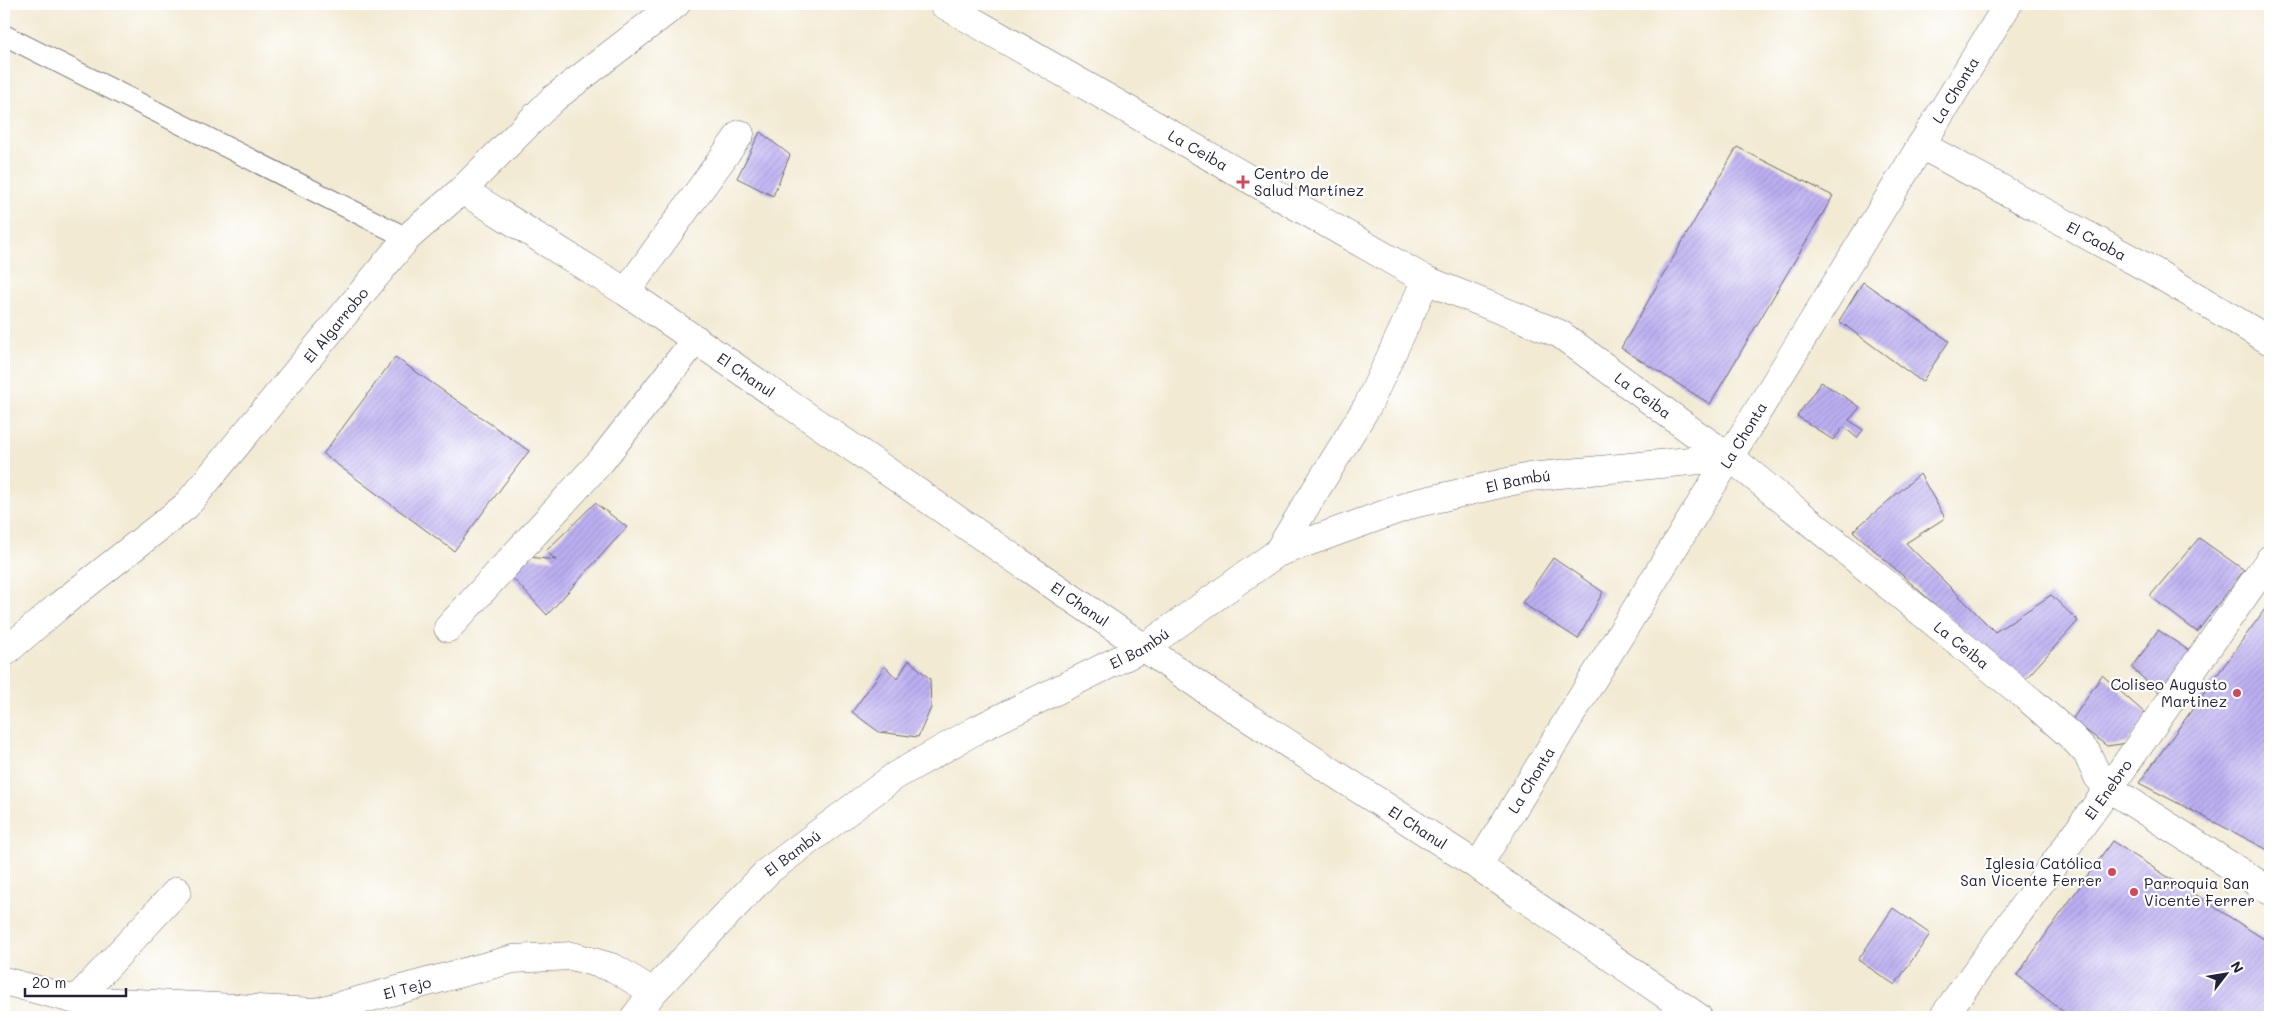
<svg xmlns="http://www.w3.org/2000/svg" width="2274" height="1021" viewBox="0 0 2274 1021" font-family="Mali,sans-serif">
	<defs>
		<pattern id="building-hatch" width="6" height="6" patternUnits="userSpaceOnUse" patternTransform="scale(1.25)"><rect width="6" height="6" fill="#bcaff1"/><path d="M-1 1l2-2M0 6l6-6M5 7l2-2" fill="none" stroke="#a196d0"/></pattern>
	</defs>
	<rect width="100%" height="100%" fill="#fff"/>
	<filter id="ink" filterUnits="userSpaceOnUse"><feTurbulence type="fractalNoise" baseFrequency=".02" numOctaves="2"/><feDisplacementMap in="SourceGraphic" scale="10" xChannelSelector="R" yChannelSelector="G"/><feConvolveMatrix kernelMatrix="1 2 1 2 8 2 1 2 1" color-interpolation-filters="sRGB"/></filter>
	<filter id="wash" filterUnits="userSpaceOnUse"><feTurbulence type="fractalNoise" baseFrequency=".0096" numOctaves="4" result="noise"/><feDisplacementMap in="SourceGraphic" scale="20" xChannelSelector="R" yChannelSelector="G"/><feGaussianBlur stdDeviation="1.12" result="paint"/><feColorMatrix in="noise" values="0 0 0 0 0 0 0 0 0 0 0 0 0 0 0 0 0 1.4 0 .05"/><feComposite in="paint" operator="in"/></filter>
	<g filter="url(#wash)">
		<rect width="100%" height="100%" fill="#f2ead3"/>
		<g id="blocks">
			<!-- building -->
			<path fill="url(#building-hatch)" d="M 760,132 L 790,155 L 773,196 L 737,178 Z
				M 1737,147 L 1833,196 L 1710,404 L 1621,348 Z
				M 1863,282 L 1949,341 L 1922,382 L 1839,321 Z
				M 395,357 L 529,451 L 454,551 L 323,454 Z
				M 1821,382 L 1860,407 L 1849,420 L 1863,430 L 1857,438 L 1844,427 L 1833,440 L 1797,416 Z
				M 1920,474 L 1945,518 L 1906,543 L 1995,632 L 2051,595 L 2078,621 L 2022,683 L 1853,531 Z
				M 595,503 L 627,527 L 547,615 L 509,574 L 529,557 L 556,560 L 546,551 Z
				M 2199,538 L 2244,570 L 2197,632 L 2150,596 Z
				M 1553,558 L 1603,592 L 1578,639 L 1522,603 Z
				M 2270,602 L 2270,851 L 2139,783 Z
				M 2158,630 L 2194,654 L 2162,695 L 2132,668 Z
				M 909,660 L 930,679 L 931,708 L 918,737 L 879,732 L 852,712 L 885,666 L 897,679 Z
				M 2102,675 L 2147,715 L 2128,743 L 2107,746 L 2072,720 Z
				M 2112,841 L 2270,943 L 2270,1017 L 2070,1017 L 2017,975 Z
				M 1893,908 L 1930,934 L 1895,985 L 1858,960 Z"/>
		</g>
	</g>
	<g filter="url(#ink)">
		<use href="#blocks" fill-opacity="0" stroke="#6b6870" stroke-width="1"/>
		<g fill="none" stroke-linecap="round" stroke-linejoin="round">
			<defs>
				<path id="service" d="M 4,35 L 407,238"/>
				<g id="minor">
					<path id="s1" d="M 943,4 L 1426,280 L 1560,334 L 1693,432 L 1730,457 L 2031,701 L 2072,737 L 2087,753 L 2098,777 L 2109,788 L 2270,891"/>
					<path id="s2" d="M 1921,145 L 2153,271 L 2270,341"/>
					<path id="s3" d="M 462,190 L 626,292 L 1213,695 L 1478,866 L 1698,1017"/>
					<path d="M 626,292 L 740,134"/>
					<path d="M 1277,553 L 1368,405 L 1426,280"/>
					<path d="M 448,628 L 601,461 L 696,339"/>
					<path id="s4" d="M 4,653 L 60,605 L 186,506 L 407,238 L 462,190 L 553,99 L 676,4"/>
					<path id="s5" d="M 1478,866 L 2008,4"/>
					<path id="s6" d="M 4,981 L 76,1000 L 316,1012 L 513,959 L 572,956 L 614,968 L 653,992"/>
					<path d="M 76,1000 L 177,891"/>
					<path id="s7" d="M 635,1017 L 653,992 L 768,871 L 895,776 L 978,729 L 1145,647 L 1277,553 L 1413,504 L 1530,477 L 1730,457"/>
					<path id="s8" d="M 1943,1017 L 2109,788 L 2270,559"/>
				</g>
			</defs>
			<!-- service casing -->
			<use href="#service" stroke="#6b6870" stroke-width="22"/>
			<!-- minor casing -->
			<use href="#minor" stroke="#6b6870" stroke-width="29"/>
			<!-- service -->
			<use href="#service" stroke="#fff" stroke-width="20"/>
			<!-- minor -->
			<use href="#minor" stroke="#fff" stroke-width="28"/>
		</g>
	</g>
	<!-- markers -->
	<g fill="#d1495b" stroke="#fff" stroke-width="2">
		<path d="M1240.5 174.5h5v5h5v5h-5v5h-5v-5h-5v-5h5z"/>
		<circle cx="2237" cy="693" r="5"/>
		<circle cx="2112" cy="872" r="5"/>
		<circle cx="2134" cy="892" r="5"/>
	</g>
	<g text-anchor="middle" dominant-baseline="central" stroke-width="4.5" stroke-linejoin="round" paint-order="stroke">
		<!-- street labels -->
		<g font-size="15" fill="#22223b" stroke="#fff">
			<text stroke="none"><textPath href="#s5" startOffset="911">La Chonta</textPath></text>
			<text stroke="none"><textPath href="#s1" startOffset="294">La Ceiba</textPath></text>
			<text stroke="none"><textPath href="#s2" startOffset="200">El Caoba</textPath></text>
			<text stroke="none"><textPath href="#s4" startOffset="469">El Algarrobo</textPath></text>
			<text stroke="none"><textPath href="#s3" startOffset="339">El Chanul</textPath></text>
			<text stroke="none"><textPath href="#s1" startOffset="804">La Ceiba</textPath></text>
			<text stroke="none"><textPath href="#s5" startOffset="506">La Chonta</textPath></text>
			<text stroke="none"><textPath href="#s7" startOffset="1052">El Bambú</textPath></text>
			<text stroke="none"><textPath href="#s3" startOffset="744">El Chanul</textPath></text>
			<text stroke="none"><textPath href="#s1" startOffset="1209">La Ceiba</textPath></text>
			<text stroke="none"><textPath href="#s7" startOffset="632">El Bambú</textPath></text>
			<text stroke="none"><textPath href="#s5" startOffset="101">La Chonta</textPath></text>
			<text stroke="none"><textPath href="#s8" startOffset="281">El Enebro</textPath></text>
			<text stroke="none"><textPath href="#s3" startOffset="1149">El Chanul</textPath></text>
			<text stroke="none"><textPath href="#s7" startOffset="228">El Bambú</textPath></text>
			<text stroke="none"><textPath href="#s6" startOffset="409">El Tejo</textPath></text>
		</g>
		<!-- poi labels -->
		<g font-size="15" fill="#22223b" stroke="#fff" text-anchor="start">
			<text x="1254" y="173">Centro de<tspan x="1254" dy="17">Salud Martínez</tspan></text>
			<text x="2227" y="684" text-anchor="end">Coliseo Augusto<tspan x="2227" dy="17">Martinez</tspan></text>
			<text x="2102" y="863" text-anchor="end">Iglesia Católica<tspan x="2102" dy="17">San Vicente Ferrer</tspan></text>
			<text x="2144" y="883">Parroquia San<tspan x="2144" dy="17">Vicente Ferrer</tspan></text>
		</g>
	</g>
	<!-- margin -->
	<rect width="2274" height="1021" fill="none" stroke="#fff" stroke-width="20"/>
	<!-- north arrow -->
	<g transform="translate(2226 974) rotate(59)" stroke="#ffffff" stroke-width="4" paint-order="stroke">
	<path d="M0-4L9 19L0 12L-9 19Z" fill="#22223b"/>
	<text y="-8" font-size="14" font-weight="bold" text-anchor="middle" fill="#22223b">N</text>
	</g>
	<!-- scale -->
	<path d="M25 988v8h101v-8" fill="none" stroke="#22223b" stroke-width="2.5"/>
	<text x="32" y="988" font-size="15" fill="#22223b" stroke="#ffffff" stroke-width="4" paint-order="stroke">20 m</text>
</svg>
